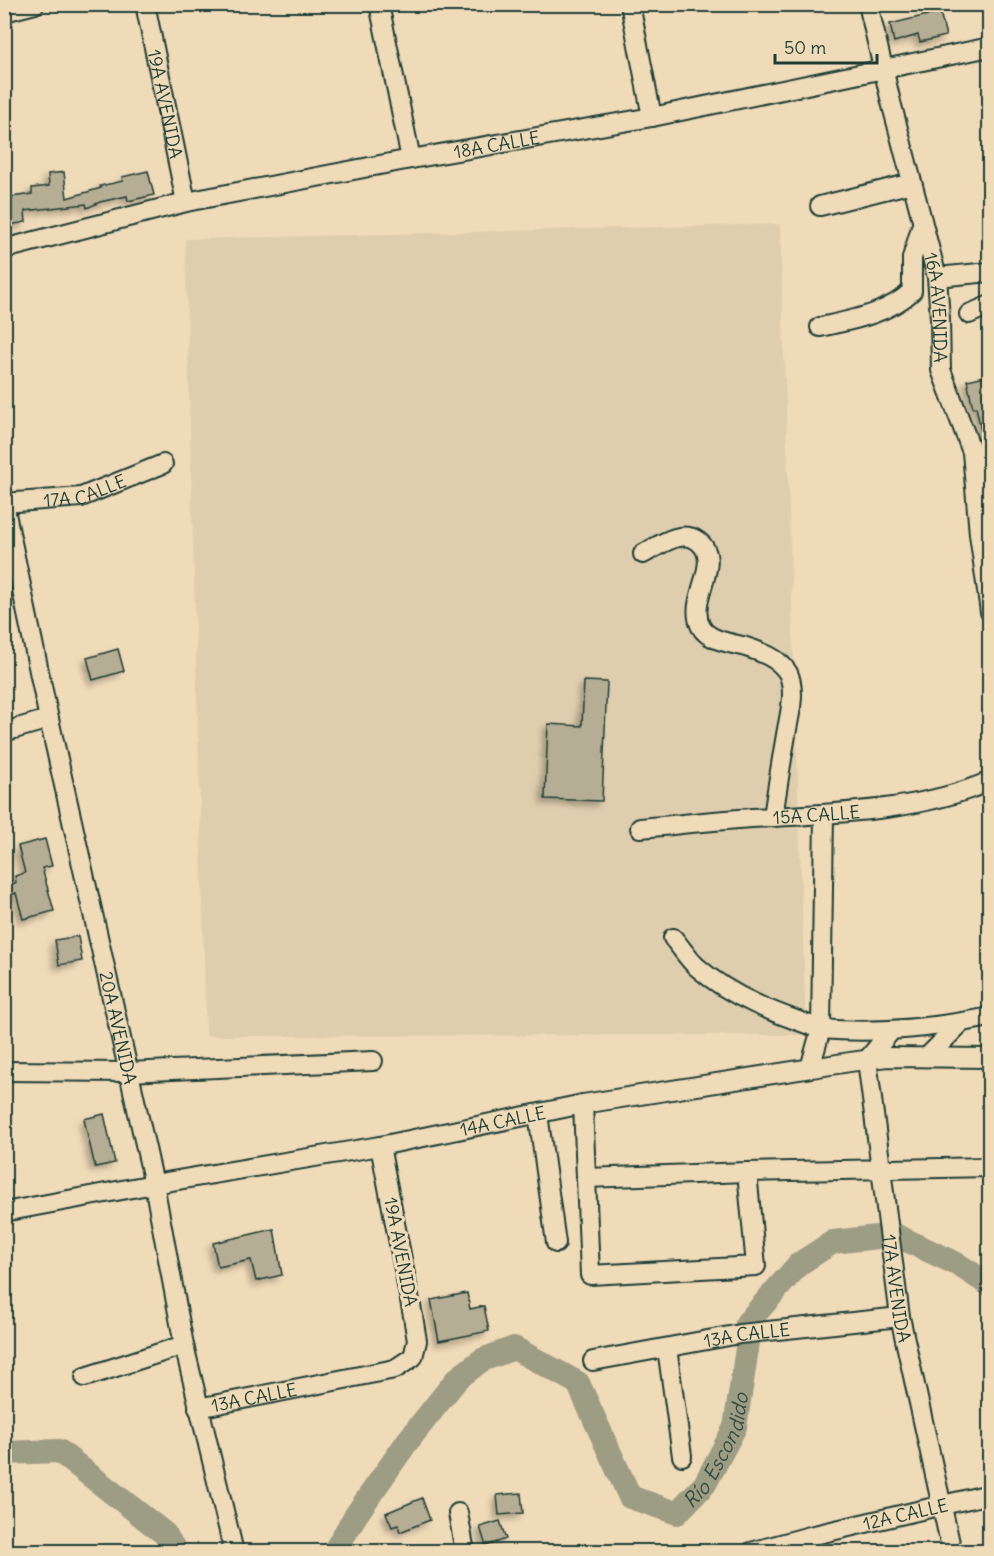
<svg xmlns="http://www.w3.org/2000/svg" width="994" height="1556" viewBox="0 0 994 1556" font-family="Delius,sans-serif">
	<defs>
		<filter id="shadow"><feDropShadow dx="-4.5" dy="4.5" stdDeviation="3" flood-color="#0004"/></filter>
	</defs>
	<rect width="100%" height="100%" fill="#f0dbb9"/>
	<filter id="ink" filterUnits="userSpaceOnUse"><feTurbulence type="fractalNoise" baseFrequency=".0167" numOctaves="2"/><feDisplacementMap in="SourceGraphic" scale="12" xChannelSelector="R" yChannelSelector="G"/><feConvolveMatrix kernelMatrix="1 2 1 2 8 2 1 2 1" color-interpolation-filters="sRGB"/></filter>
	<g filter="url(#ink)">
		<!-- built -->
		<path fill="#dfceae" d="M 780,224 L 806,1035 L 206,1036 L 185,239 Z"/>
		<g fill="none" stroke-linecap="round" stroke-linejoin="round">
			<!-- river -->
			<g stroke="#9d9d84" stroke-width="24">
				<path d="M 4,1453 L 59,1451 L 165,1534 L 176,1552"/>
				<path id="s1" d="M 334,1552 L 356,1515 L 407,1442 L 457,1379 L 482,1360 L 514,1348 L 578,1383 L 630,1497 L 677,1513 L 705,1484 L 735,1427 L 748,1342 L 747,1323 L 799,1264 L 833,1242 L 895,1235 L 957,1264 L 990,1285"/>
			</g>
		</g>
		<!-- building -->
		<path fill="#b6ae94" stroke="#1f3d34" stroke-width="1.5" filter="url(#shadow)" d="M 940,12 L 946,36 L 920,42 L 918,35 L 894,42 L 890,24 Z
			M 148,171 L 154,195 L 128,201 L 127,196 L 100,202 L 87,208 L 86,204 L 25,211 L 26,222 L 4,226 L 4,198 L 32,194 L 32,188 L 49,186 L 48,174 L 64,172 L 67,198 L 101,188 L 100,186 L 123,181 L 122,177 Z
			M 990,375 L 990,449 L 985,450 L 976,407 L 973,408 L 967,380 Z
			M 118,649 L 124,671 L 93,680 L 87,658 Z
			M 584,681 L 607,682 L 602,801 L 545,799 L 548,724 L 582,726 Z
			M 45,839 L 52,866 L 42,868 L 54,911 L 23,919 L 16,893 L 10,895 L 7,885 L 16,883 L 15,876 L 25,873 L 18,846 Z
			M 78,936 L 82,961 L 59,965 L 55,940 Z
			M 104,1114 L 115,1163 L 95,1167 L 84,1119 Z
			M 274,1229 L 282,1275 L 256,1281 L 251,1260 L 218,1267 L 213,1243 Z
			M 467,1293 L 470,1309 L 484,1306 L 489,1331 L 439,1341 L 431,1300 Z
			M 521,1493 L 523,1513 L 499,1515 L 497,1495 Z
			M 422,1498 L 430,1520 L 400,1532 L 398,1525 L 392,1527 L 386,1513 Z
			M 500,1521 L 506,1539 L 486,1546 L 480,1527 Z"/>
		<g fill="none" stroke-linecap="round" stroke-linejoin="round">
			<defs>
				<g id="minor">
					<path id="s2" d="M 145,4 L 186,202"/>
					<path d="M 379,4 L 411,159"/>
					<path d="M 630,4 L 652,117"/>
					<path id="s3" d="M 868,4 L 891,102 L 937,277 L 940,319 L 941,370 L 972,452 L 979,534 L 990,612"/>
					<path d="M 4,12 L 35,4"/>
					<path d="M 820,206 L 912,183"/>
					<path id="s4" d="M 4,249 L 186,202 L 411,159 L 652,117 L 990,47"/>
					<path d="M 937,277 L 990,272"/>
					<path d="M 969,314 L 990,305"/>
					<path d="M 820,327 C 852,320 888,314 912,291 L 912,258 L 922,224"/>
					<path id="s5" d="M 4,503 L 81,497 L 163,464"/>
					<path id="s6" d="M 4,504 L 49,719 L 154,1184 L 184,1345 L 234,1552"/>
					<path d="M 643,554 C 658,546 682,528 698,541 C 725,562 686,599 701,627 C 709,641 731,643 746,647 C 761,652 779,658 788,673 C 791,679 792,688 792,695 C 792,708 788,722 786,735 C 781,763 777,790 773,817"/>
					<path d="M 4,732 L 49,719"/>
					<path d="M 824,815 L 821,1029 C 878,1034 934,1028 990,1017"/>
					<path id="s7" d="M 640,828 C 684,824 728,819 773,817 C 843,813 924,810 990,781"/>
					<path d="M 673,938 C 681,947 688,959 697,967 C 732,998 777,1014 821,1029 L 810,1068"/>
					<path id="s8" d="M 891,1031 L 867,1060 L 900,1317 L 952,1552"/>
					<path d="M 927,1057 L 961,1023"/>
					<path d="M 4,1071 L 127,1072 L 373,1061"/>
					<path d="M 583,1104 L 590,1275 L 756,1266 L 747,1172"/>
					<path d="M 538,1114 L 556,1243"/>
					<path d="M 586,1178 L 747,1172 L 990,1167"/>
					<path id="s9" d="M 4,1212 L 154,1184 L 380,1146 L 583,1104 L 850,1062 L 887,1057 L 990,1058"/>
					<path d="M 667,1348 L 682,1456"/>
					<path id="s10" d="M 593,1361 L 740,1334 L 900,1317"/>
					<path d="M 85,1377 L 184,1345"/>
					<path id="s11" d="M 198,1408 L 395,1369 L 413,1357 L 417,1341 L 413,1316 L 380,1146"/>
					<path d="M 458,1513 L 465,1552"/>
					<path id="s12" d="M 751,1552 L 810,1536 L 990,1494"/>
				</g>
			</defs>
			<!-- minor casing -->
			<use href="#minor" stroke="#1f3d34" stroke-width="22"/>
			<!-- minor -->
			<use href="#minor" stroke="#f0dbb9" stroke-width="18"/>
		</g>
	</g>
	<g text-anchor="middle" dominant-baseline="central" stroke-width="6" stroke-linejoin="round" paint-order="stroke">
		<!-- street labels -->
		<g font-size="18" fill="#1f3d34" stroke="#f0dbb9">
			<text stroke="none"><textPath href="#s2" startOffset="102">19A AVENIDA</textPath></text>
			<text stroke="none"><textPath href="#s4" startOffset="504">18A CALLE</textPath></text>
			<text stroke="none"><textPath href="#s3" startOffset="312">16A AVENIDA</textPath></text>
			<text stroke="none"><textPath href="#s5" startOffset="82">17A CALLE</textPath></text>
			<text stroke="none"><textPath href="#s7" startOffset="177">15A CALLE</textPath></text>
			<text stroke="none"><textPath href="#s6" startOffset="536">20A AVENIDA</textPath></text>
			<text stroke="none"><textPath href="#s9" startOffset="507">14A CALLE</textPath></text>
			<text transform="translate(401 1252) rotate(79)">19A AVENIDA</text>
			<text stroke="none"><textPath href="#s8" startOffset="268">17A AVENIDA</textPath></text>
			<text stroke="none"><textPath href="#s10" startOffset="156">13A CALLE</textPath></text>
			<text stroke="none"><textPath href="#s11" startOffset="57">13A CALLE</textPath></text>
			<text stroke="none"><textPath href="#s12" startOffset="159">12A CALLE</textPath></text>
		</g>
		<!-- water labels -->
		<g font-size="20" font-style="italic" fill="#324b40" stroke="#f0dbb9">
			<text stroke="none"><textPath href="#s1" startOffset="602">Río Escondido</textPath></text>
		</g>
	</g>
	<!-- margin -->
	<rect width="994" height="1556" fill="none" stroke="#f0dbb9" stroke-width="24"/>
	<rect x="12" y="12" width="970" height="1532" fill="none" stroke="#1f3d34" stroke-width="2" filter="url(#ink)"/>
	<!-- scale -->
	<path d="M775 54v9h102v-9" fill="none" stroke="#1f3d34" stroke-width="3"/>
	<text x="784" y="54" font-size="18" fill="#1f3d34" stroke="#f0dbb9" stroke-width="4.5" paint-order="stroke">50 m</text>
</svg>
